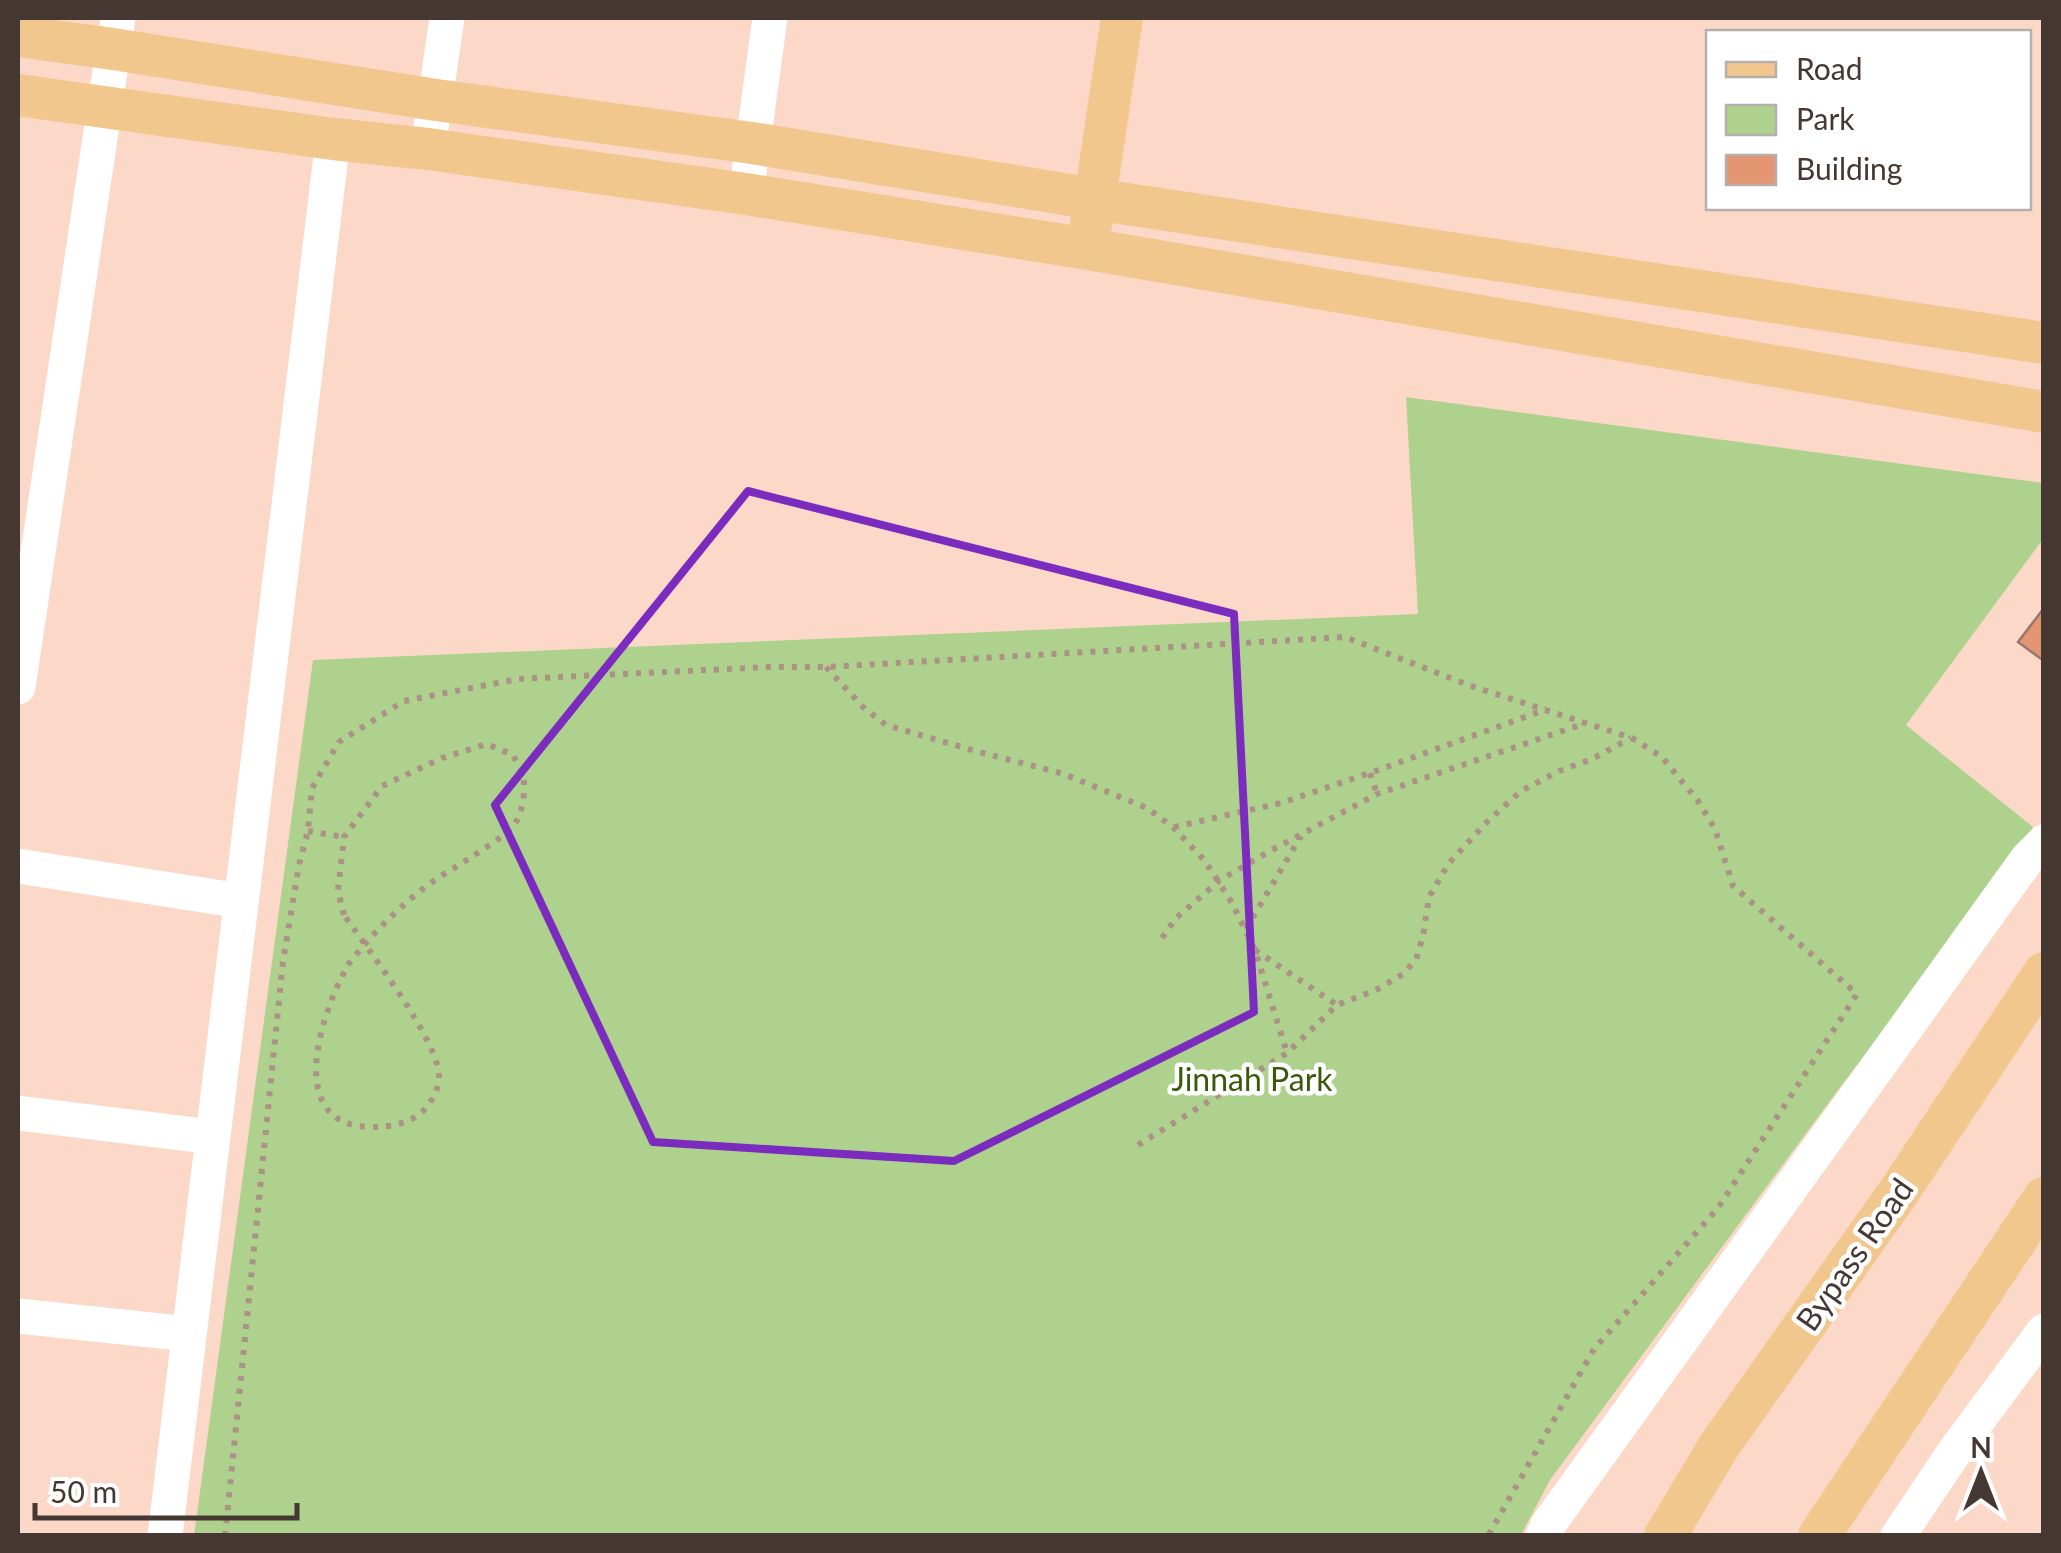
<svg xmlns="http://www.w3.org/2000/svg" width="2061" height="1553" viewBox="0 0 2061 1553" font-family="Lato,sans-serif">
	<rect width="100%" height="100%" fill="#fbd8c8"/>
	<!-- green -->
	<path fill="#aed28d" d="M 1406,397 L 2043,483 L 2043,539 L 1906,725 L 2033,827 L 2014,861 L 1841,1086 L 1550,1480 L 1521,1535 L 194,1536 L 313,660 L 1418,614 Z"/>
	<!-- building -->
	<path fill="#e49672" stroke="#977769" stroke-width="2.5" d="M 2044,608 L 2044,661 L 2018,642 Z"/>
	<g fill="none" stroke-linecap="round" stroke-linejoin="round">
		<!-- path -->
		<path stroke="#ab9186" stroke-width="6" stroke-dasharray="5 8" stroke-linecap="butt" d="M 826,667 L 863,707 L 886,725 L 979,752 L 1064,774 L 1147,808 L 1173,827 L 1205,861 L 1232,903 L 1255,950 L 1287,1053
			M 1370,773 L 1377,794
			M 1174,827 L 1281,803 L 1370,773 L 1547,709
			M 308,831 L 344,837
			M 344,915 L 338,890 L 344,837 L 382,786 L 442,758 L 487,744 L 513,755 C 516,761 521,769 523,775 C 526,790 523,815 513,826 C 501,839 483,849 470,858 C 453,869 434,879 419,892 C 399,908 381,926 364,945 C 358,953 350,960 346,969 C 320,1016 284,1127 372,1127 C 390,1127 408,1124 422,1112 C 431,1103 438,1091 439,1078 C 441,1043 366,947 344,915
			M 1246,929 L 1301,836
			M 1162,938 L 1176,918 L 1220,880 L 1270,851 L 1377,794 L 1583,724
			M 1255,950 L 1337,1005
			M 1138,1145 L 1287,1053 L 1337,1005 L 1376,990 L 1403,974 L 1416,960 L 1423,936 L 1429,897 L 1449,863 L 1488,821 L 1521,791 L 1559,771 L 1592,759 L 1631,738
			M 225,1536 L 283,961 L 299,865 L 308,831 L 312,788 L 339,742 L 404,701 L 518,679 L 769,667 L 826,667 L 1345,637 L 1471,686 L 1632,738 L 1662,757 L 1698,801 L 1715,829 L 1733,886 L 1857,994 L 1718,1208 L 1594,1349 L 1488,1536"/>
		<!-- minor -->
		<path stroke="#fff" stroke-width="35" d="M 428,149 L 447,18
			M 746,194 L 770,18
			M 18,687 L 118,18
			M 18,866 L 241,901
			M 18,1113 L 213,1137
			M 18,1316 L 189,1334
			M 165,1536 L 333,139
			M 1543,1536 L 1548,1525 L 2028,858 L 2044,842
			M 1898,1536 L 1955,1451 L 2044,1331"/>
		<!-- major -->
		<path stroke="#f2c78e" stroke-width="42" d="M 18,36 L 113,49 L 436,100 L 752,143 L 1094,199 L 2044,343
			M 18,95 L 333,139 L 428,149 L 746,194 L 1088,249 L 2044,412
			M 1091,225 L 1122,18
			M 1665,1536 L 1719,1446 L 1900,1190 L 2044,973
			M 1819,1536 L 2044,1198"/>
	</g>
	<!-- marked area -->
	<path fill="none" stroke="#7b2cbf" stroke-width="8" stroke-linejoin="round" d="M 748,491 L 1234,614 L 1254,1012 L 954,1161 L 653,1142 L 495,805 Z"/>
	<g text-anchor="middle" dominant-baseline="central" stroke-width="9" stroke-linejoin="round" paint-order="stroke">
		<!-- park labels -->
		<g font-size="32" fill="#3a5a0b" stroke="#fff">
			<text x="1252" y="1078">Jinnah Park</text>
		</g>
		<!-- street labels -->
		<g font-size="32" fill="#453731" stroke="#fff">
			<text transform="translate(1854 1254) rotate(-55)">Bypass Road</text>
		</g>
	</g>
	<!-- border -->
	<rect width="2061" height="1553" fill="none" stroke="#453731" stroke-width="40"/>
	<!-- legend -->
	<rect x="1706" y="30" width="325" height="180" fill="#ffffff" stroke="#b5afad" stroke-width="2.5"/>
	<rect x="1726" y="62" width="50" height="15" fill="#f2c78e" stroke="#b5afad" stroke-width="2.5"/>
	<text x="1796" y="80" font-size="30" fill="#453731">Road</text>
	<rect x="1726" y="105" width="50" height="30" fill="#aed28d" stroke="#b5afad" stroke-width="2.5"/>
	<text x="1796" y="130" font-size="30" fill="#453731">Park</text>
	<rect x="1726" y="155" width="50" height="30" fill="#e49672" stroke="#b5afad" stroke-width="2.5"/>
	<text x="1796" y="180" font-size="30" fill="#453731">Building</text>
	<!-- north arrow -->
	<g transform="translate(1981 1473)" stroke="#ffffff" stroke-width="8" paint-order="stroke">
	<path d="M0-8L18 38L0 25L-18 38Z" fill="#453731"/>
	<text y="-15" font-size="28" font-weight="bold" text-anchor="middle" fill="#453731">N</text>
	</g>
	<!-- scale -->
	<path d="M35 1503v15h262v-15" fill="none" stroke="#453731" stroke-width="5"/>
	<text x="50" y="1503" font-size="30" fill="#453731" stroke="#ffffff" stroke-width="8" paint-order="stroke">50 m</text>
</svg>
